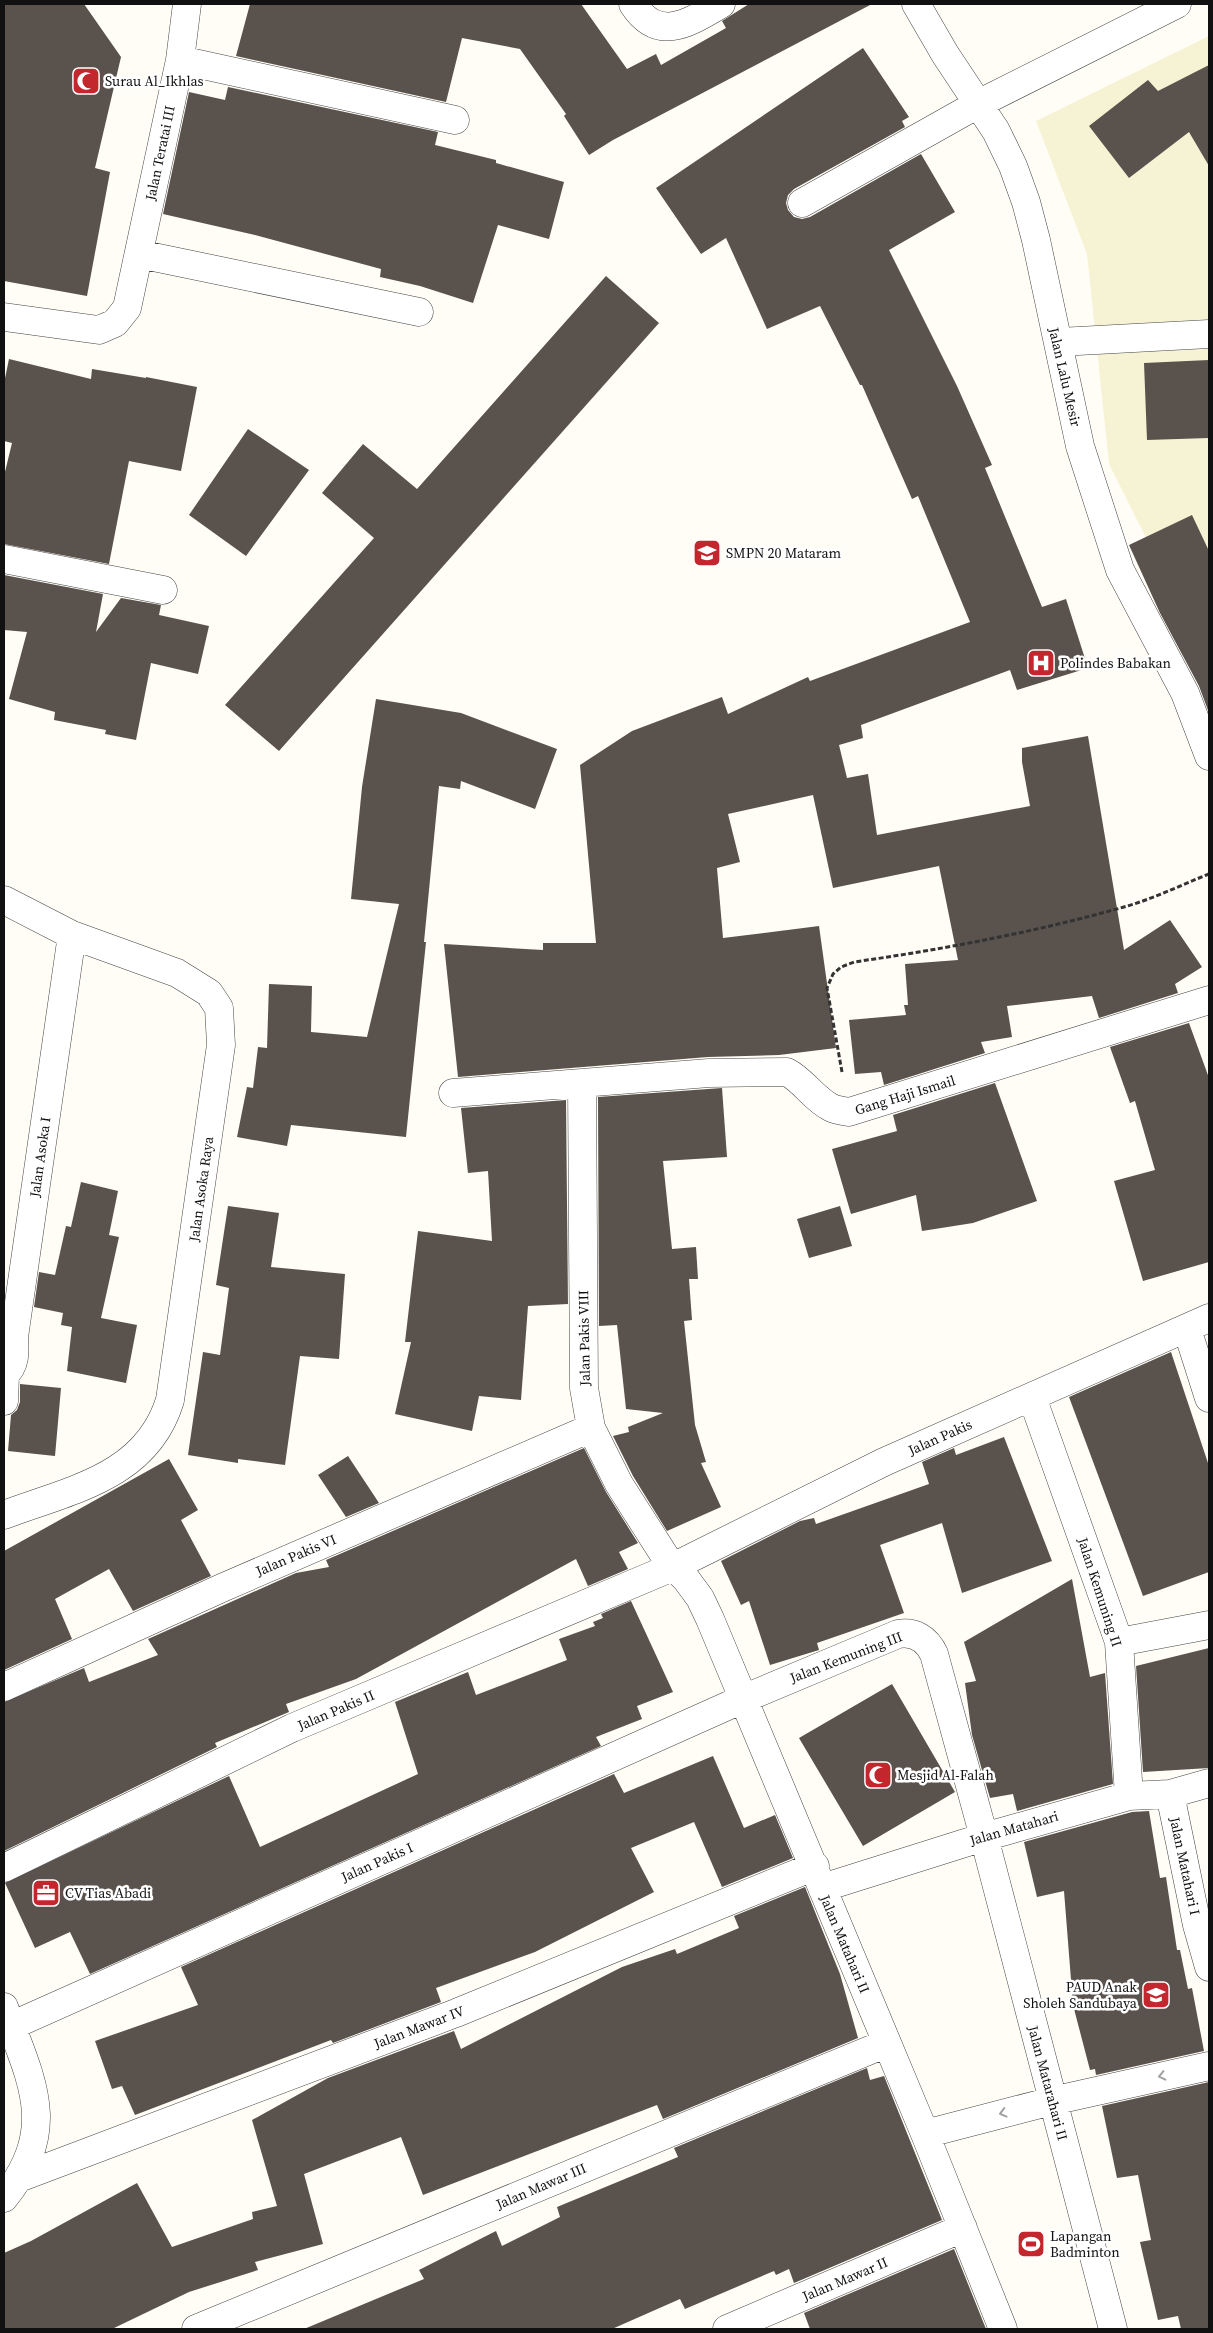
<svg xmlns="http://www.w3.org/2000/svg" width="1213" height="2333" viewBox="0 0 1213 2333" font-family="'Source Serif 4',serif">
	<rect width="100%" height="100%" fill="#fffdf5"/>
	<!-- farmland -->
	<path fill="#f6f3d4" d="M 1209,36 L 1209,663 L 1109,464 L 1087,254 L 1036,121 Z"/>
	<!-- building -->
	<path fill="#5a524d" d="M 4,4 L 84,4 L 121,57 L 95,168 L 110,172 L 87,296 L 4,281 Z
		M 250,4 L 581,4 L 627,69 L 656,54 L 661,65 L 726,28 L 722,21 L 749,4 L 872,4 L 613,140 L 589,155 L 564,116 L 566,114 L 520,49 L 462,38 L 446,102 L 236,56 Z
		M 863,48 L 909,117 L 902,121 L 905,127 L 794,189 L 788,195 L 786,203 L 788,210 L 794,217 L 802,219 L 810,217 L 921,154 L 955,212 L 889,250 L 957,386 L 992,465 L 985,468 L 1042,607 L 1066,599 L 1088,668 L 1017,690 L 1010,670 L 861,725 L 863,738 L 839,745 L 847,778 L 868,774 L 877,835 L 1030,806 L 1022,762 L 1022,748 L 1088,736 L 1124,950 L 1170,920 L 1202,967 L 1175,984 L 1178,993 L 1099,1018 L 1092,996 L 1007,1006 L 1012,1037 L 981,1042 L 985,1053 L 884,1085 L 881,1072 L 855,1074 L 849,1020 L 906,1015 L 904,1005 L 908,1005 L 905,964 L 958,960 L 939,866 L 833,888 L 813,795 L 728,814 L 740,862 L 717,868 L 723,938 L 819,926 L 836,1048 L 779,1055 L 708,1057 L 458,1077 L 444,944 L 543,950 L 543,943 L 596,943 L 580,765 L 632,731 L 722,697 L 728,714 L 808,677 L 810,681 L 970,622 L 918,496 L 912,499 L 862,385 L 860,385 L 820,306 L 767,329 L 726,238 L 701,254 L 656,188 Z
		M 1209,65 L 1209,166 L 1189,132 L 1129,178 L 1089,126 L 1148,80 L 1158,91 Z
		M 228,87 L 438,132 L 435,145 L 496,160 L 496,163 L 564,182 L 549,239 L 498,225 L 473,303 L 420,286 L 380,277 L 381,269 L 255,235 L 163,214 L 189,92 L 225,100 Z
		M 606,276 L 659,323 L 279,751 L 225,705 L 374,538 L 322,493 L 363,444 L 417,489 Z
		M 9,359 L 91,379 L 92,369 L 146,378 L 146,377 L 197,387 L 181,471 L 129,461 L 109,564 L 4,544 L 4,476 L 12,443 L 4,441 L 4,383 Z
		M 1209,360 L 1209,438 L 1147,440 L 1144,363 Z
		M 248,429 L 309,470 L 246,556 L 189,515 Z
		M 1192,515 L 1209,551 L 1209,713 L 1199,686 L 1160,613 L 1129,545 Z
		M 4,575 L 103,594 L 96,632 L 121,598 L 161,605 L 159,615 L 209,626 L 198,674 L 151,663 L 136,740 L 105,734 L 106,730 L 54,720 L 55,712 L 9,699 L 27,632 L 4,630 Z
		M 376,699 L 461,713 L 557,749 L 535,809 L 461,781 L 460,789 L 439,786 L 424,942 L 426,942 L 406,1137 L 291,1125 L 287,1146 L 237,1137 L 247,1087 L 253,1088 L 258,1047 L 267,1048 L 269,984 L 312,986 L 311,1032 L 367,1037 L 399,904 L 351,899 L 362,787 Z
		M 1189,1023 L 1209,1078 L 1209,1262 L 1143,1281 L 1114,1181 L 1155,1170 L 1135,1101 L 1130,1103 L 1110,1047 Z
		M 995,1083 L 1037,1201 L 973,1223 L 922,1231 L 916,1195 L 851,1214 L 832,1149 L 897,1131 L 893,1115 Z
		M 722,1088 L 727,1157 L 663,1161 L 672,1249 L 696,1247 L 698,1279 L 689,1279 L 692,1320 L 684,1321 L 695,1425 L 706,1462 L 701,1463 L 721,1507 L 667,1531 L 633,1476 L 613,1436 L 629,1432 L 628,1427 L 663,1413 L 626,1409 L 617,1325 L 599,1326 L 598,1097 Z
		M 566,1100 L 568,1304 L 528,1306 L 521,1400 L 479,1396 L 472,1431 L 395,1414 L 411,1342 L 405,1342 L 418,1231 L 492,1241 L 488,1171 L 468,1173 L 461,1108 Z
		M 81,1182 L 118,1191 L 109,1235 L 119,1237 L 101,1318 L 137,1325 L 126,1383 L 67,1371 L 72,1327 L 61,1325 L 63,1313 L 34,1307 L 39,1272 L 55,1275 L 66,1226 L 71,1227 Z
		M 228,1206 L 279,1213 L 271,1267 L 345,1274 L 339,1359 L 300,1356 L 285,1465 L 238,1459 L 238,1463 L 188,1455 L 203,1352 L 220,1355 L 229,1288 L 216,1285 Z
		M 840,1206 L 852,1246 L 809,1258 L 797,1219 Z
		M 1171,1352 L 1209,1466 L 1209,1572 L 1143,1596 L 1069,1397 Z
		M 20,1384 L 61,1388 L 55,1456 L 8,1451 L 11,1415 L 17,1410 L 20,1402 Z
		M 1004,1437 L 1052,1561 L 962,1593 L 942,1523 L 880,1545 L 904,1613 L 817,1643 L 819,1650 L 770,1665 L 749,1601 L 741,1605 L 721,1561 L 800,1521 L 814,1518 L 816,1524 L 929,1484 L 922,1462 L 954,1448 L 956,1455 Z
		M 584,1448 L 606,1492 L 638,1543 L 619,1552 L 628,1569 L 588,1586 L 576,1559 L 356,1679 L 286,1704 L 289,1712 L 215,1743 L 217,1747 L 4,1851 L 4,1702 L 84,1668 L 89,1682 L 158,1655 L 148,1639 L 296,1573 L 329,1567 L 326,1560 Z
		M 348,1456 L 379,1503 L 346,1517 L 318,1475 Z
		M 169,1459 L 198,1510 L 181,1520 L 211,1576 L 133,1611 L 109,1569 L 55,1599 L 72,1639 L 4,1670 L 4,1551 Z
		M 1072,1579 L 1090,1677 L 1105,1673 L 1113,1784 L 1017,1811 L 1013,1794 L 990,1798 L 972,1735 L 965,1683 L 976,1681 L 964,1642 Z
		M 631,1601 L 673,1692 L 637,1706 L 642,1719 L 596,1737 L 601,1746 L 90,1974 L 70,1932 L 35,1948 L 5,1883 L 229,1776 L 260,1847 L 418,1774 L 395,1702 L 468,1672 L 476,1695 L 567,1660 L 559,1639 L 595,1626 L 593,1622 L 603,1618 L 601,1614 Z
		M 1209,1648 L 1209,1768 L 1143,1772 L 1136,1666 Z
		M 892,1684 L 955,1792 L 863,1846 L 799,1738 Z
		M 713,1756 L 744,1828 L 775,1815 L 793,1858 L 722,1887 L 694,1822 L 631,1848 L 654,1892 L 535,1952 L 436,1988 L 441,2002 L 333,2043 L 331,2040 L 135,2115 L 122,2086 L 112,2089 L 95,2041 L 198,2005 L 181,1967 L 614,1774 L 624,1793 Z
		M 1149,1811 L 1160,1878 L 1166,1877 L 1177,1950 L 1180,1950 L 1188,1989 L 1192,1988 L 1204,2051 L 1096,2075 L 1095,2069 L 1090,2070 L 1073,2005 L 1064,1891 L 1037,1897 L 1024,1842 L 1132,1812 Z
		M 805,1887 L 840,1974 L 858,2038 L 663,2119 L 657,2105 L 423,2195 L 401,2137 L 304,2174 L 323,2244 L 255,2262 L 258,2270 L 189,2292 L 112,2329 L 4,2329 L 4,2253 L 31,2241 L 137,2183 L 172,2247 L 253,2219 L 252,2212 L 277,2206 L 252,2120 L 328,2078 L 454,2031 L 461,2049 L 622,1967 L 675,1949 L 677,1954 L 739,1928 L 734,1916 Z
		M 867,2068 L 870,2080 L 884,2076 L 942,2220 L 794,2283 L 789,2269 L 776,2275 L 774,2271 L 685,2309 L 680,2299 L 612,2329 L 304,2329 L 424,2279 L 419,2270 L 496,2231 L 502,2246 L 560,2217 L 557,2207 L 678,2157 L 674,2148 Z
		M 1209,2082 L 1209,2329 L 1181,2329 L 1178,2316 L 1158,2320 L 1140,2242 L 1151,2240 L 1138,2175 L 1117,2178 L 1102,2106 Z
		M 954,2249 L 986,2329 L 810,2329 L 804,2313 Z"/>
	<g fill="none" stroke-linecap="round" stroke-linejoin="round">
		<defs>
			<path id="minor" d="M 633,4 C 659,44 690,22 721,4
				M 916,4 L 945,54 L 996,131 L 1013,166 L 1026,202 L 1036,240 L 1080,446 L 1120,570 L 1185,693 L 1209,756
				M 180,60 L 455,120
				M 802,203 L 978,104 L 1177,4
				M 139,254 L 419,312
				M 4,317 L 99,330 L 115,323 L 127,308 L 180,60 L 187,4
				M 1059,342 L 1209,334
				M 4,559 L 163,590
				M 4,900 L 72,935 L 177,973 L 209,993 L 219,1008 L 221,1045 L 170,1400 C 147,1477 70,1490 4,1515
				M 582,1084 L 584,1388 L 591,1428 L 619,1484 L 668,1561 L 686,1579 L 700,1598 L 710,1619 L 925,2134 L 1003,2329
				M 453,1093 L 709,1073 L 787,1072 C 804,1081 813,1098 830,1107 C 835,1110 843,1111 849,1112 L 1209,1000
				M 1187,1329 L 1209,1398
				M 4,1375 C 16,1366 15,1351 14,1337 L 72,935
				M 1032,1397 L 1119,1642 L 1129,1796
				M 4,1401 L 5,1375
				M 1119,1642 L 1209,1625
				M 4,1687 L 224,1587 L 591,1428
				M 1170,1794 L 1197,1925 L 1209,1967
				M 4,1868 L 292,1728 L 675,1566 L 884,1462 L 1209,1318
				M 822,1888 L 984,1837 L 1129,1796 L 1170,1794 L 1209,1783
				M 4,2007 C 31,2080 60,2128 4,2198
				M 11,2026 L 743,1699 L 898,1634 C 915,1631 927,1639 934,1654 L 984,1837 L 1113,2329
				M 925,2134 L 1052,2101 L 1209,2066
				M 19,2178 L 456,2013 L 815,1866
				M 196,2329 L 887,2043
				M 727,2329 L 963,2228"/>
		</defs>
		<!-- minor casing -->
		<use href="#minor" stroke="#444" stroke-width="29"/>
		<!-- path -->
		<path stroke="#333" stroke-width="3" stroke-dasharray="5 2.5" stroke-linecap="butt" d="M 842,1072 L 827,988 L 833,974 L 841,967 L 854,962 C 945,949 1035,932 1124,907 C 1153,899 1181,885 1209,874"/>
		<!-- minor -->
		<use href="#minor" stroke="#fff" stroke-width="28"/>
	</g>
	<!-- one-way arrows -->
	<defs><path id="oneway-chevron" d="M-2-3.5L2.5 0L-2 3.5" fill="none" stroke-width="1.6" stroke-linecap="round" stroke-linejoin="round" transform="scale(1.25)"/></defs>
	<g stroke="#a0a0a0">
		<use href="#oneway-chevron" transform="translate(1162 2076) rotate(167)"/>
		<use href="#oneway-chevron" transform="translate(1003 2113) rotate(165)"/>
	</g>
	<!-- icons -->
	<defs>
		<symbol id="mosque-square" viewBox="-11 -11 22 22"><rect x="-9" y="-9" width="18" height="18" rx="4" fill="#c4262e" stroke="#fff"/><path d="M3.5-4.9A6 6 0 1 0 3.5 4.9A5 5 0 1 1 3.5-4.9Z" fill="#fff"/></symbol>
		<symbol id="school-square" viewBox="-11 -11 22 22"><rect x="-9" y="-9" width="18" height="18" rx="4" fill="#c4262e" stroke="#fff"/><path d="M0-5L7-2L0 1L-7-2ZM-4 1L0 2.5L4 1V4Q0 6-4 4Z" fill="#fff"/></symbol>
		<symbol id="hospital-square" viewBox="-11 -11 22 22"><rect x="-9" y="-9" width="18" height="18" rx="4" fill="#c4262e" stroke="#fff"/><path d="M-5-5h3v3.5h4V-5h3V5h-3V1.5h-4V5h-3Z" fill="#fff"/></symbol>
		<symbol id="office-square" viewBox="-11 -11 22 22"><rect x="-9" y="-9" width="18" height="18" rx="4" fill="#c4262e" stroke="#fff"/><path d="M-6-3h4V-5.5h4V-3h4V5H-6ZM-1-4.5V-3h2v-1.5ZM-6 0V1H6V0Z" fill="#fff"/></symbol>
		<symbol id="stadium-square" viewBox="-11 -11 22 22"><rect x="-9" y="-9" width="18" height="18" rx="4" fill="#c4262e" stroke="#fff"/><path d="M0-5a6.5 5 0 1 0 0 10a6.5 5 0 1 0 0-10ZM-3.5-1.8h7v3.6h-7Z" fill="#fff"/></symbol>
	</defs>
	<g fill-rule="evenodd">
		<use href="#mosque-square" x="70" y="65" width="32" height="32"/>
		<use href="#school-square" x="691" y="537" width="32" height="32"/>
		<use href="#hospital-square" x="1025" y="647" width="32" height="32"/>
		<use href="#mosque-square" x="862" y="1759" width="32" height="32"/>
		<use href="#office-square" x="30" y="1877" width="32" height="32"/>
		<use href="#school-square" x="1140" y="1979" width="32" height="32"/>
		<use href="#stadium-square" x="1015" y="2228" width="32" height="32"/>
	</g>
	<g text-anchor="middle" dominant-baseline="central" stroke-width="5" stroke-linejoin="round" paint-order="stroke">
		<!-- poi labels -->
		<g font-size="14" fill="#111" stroke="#fff" text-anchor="start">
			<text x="105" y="81">Surau Al_Ikhlas</text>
			<text x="726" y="553">SMPN 20 Mataram</text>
			<text x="1060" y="663">Polindes Babakan</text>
			<text x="897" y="1775">Mesjid Al-Falah</text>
			<text x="65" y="1893">CV Tias Abadi</text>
			<text x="1137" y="1987" text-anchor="end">PAUD Anak<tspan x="1137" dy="16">Sholeh Sandubaya</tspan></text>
			<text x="1050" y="2236">Lapangan<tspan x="1050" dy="16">Badminton</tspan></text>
		</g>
		<!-- street labels -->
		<g font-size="14" fill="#111" stroke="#fff">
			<text transform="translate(160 153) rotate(-78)">Jalan Teratai III</text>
			<text transform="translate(1065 377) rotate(77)">Jalan Lalu Mesir</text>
			<text transform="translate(905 1095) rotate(-17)">Gang Haji Ismail</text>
			<text transform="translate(40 1157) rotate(-82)">Jalan Asoka I</text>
			<text transform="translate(201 1189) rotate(-82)">Jalan Asoka Raya</text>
			<text transform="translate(584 1338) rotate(-91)">Jalan Pakis VIII</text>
			<text transform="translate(940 1437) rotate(-24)">Jalan Pakis</text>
			<text transform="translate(296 1555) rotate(-23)">Jalan Pakis VI</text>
			<text transform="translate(1100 1592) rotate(72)">Jalan Kemuning II</text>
			<text transform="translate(846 1657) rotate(-21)">Jalan Kemuning III</text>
			<text transform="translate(336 1710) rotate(-23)">Jalan Pakis II</text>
			<text transform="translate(1014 1828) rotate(-16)">Jalan Matahari</text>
			<text transform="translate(377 1862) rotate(-24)">Jalan Pakis I</text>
			<text transform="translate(1185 1866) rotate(78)">Jalan Matahari I</text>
			<text transform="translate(845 1944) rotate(67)">Jalan Matahari II</text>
			<text transform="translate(419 2027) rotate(-21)">Jalan Mawar IV</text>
			<text transform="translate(1048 2083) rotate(75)">Jalan Matarahari II</text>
			<text transform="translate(541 2186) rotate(-23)">Jalan Mawar III</text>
			<text transform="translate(845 2279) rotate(-23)">Jalan Mawar II</text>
		</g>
	</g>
	<!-- border -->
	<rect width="1213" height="2333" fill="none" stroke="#111111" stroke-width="10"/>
</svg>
